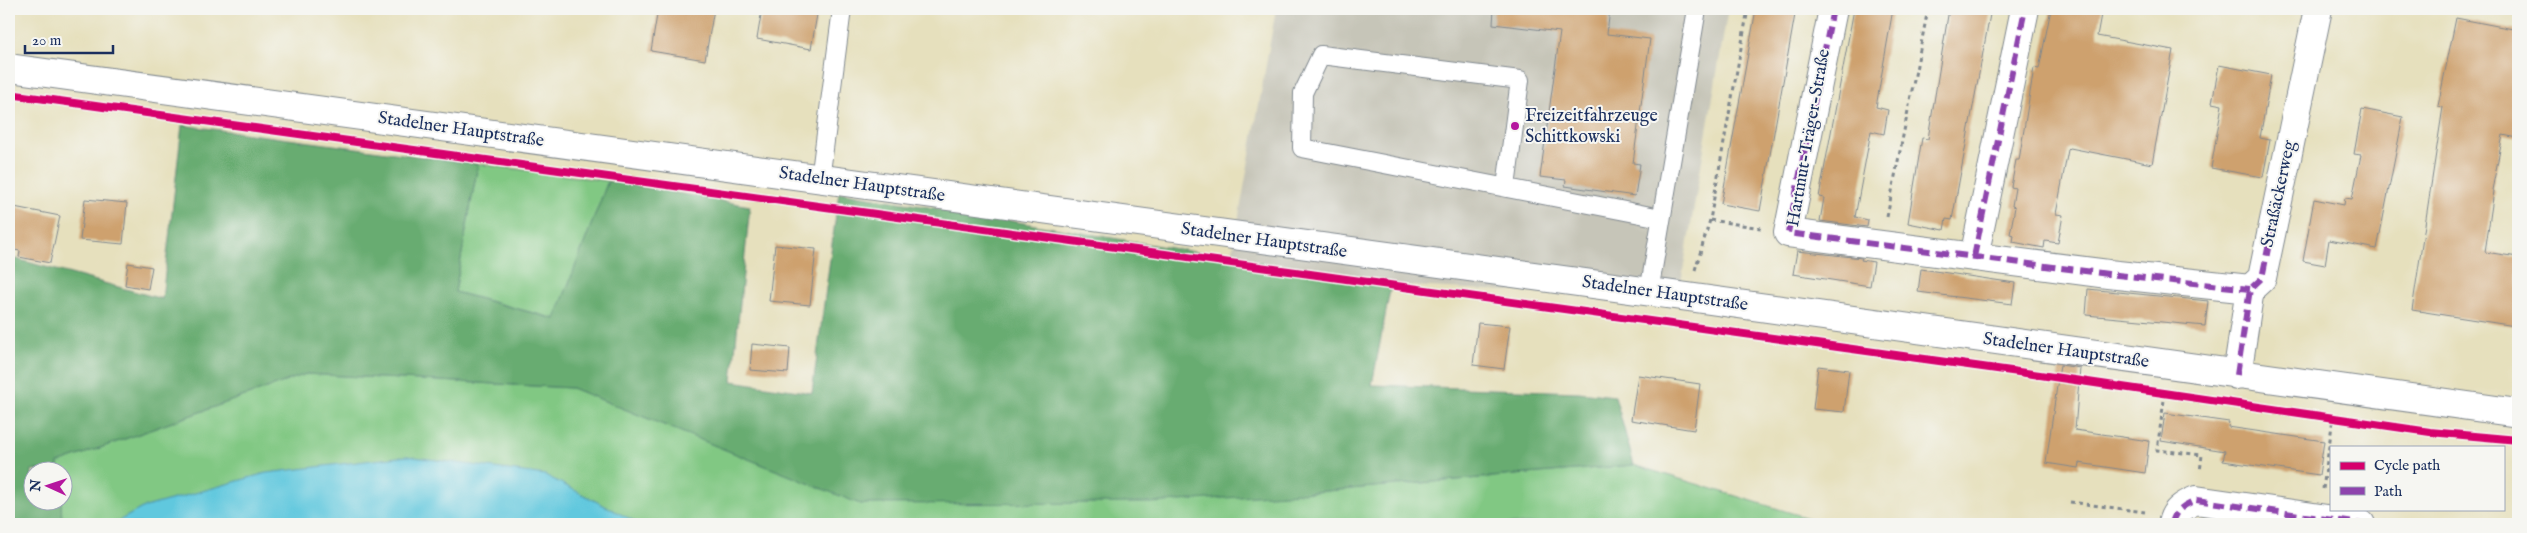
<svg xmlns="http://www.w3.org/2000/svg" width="2527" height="533" viewBox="0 0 2527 533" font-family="'IM FELL English',serif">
	<rect width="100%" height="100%" fill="#f6f6f2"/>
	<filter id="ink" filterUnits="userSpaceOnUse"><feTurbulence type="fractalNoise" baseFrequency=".02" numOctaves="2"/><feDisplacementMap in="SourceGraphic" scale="10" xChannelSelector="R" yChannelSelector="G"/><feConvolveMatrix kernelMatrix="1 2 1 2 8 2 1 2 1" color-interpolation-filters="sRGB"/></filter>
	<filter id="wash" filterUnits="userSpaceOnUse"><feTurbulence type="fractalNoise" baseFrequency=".0096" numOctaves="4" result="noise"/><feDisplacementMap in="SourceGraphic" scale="20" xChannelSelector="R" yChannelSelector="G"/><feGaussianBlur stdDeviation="1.12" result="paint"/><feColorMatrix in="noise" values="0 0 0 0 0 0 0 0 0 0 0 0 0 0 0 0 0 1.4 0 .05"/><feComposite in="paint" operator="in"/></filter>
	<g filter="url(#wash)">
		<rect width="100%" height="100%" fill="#e6e0bd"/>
		<!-- industrial -->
		<path fill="#c6c5b8" d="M 1276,9 L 1728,9 L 1678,300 L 1391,285 L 1231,260 Z"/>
		<!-- green -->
		<path fill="#81c883" stroke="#4e7c70" d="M 478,164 L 608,181 L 556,319 L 455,292 Z
			M 306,374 L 572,388 L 861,504 L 1314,492 L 1634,465 L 1828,524 L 62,524 L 61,501 L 62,500 L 62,470 L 58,470 L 58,463 Z"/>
		<!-- forest -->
		<path fill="#68ac71" stroke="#426e68" d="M 182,125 L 478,164 L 455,292 L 555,319 L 608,181 L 750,206 L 732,381 L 812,393 L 839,192 L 1391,285 L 1372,385 L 1579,392 L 1615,396 L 1634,465 L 1314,492 L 1150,503 L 860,504 L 572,388 L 306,374 L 58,463 L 58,470 L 32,470 L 32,500 L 61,501 L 62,524 L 9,524 L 9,257 L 162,299 Z"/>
		<!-- water -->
		<path fill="#61c8de" stroke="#3e7c9e" d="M 407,456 L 545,475 L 640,524 L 113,524 L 142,508 L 266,473 Z"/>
		<g id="blocks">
			<!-- building -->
			<path fill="#cea16e" d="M 658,9 L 714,9 L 705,60 L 651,51 Z
				M 762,9 L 818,9 L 811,49 L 757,39 Z
				M 1494,9 L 1610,9 L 1607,34 L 1650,39 L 1633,163 L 1640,164 L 1635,196 L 1565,186 L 1566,180 L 1540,177 L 1560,32 L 1493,24 Z
				M 1756,9 L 1796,9 L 1760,211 L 1721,204 Z
				M 1854,9 L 1893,9 L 1876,107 L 1888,110 L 1884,134 L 1871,131 L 1855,217 L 1868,220 L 1867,227 L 1820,221 L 1824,198 L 1819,197 Z
				M 1949,9 L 1991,9 L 1952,220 L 1946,219 L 1944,230 L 1908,223 L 1922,138 L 1928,139 Z
				M 2051,9 L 2102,9 L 2097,36 L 2173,50 L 2152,164 L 2070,148 L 2068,150 L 2056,214 L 2063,215 L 2058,243 L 2045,241 L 2044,248 L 2013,242 L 2014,235 L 2010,234 L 2015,207 L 2012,206 L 2015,188 L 2011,187 L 2016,160 L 2019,160 L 2034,68 L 2039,69 Z
				M 2456,18 L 2518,30 L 2518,138 L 2503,135 L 2492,190 L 2494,191 L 2485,252 L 2518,257 L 2518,303 L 2515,326 L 2412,310 L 2443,107 L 2438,106 Z
				M 2219,65 L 2271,75 L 2260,138 L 2270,140 L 2263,177 L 2211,168 L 2222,105 L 2212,103 Z
				M 2362,109 L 2403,117 L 2377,249 L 2329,240 L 2325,265 L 2303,261 L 2314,199 L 2344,205 L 2345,198 L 2352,199 L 2361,155 L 2354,154 Z
				M 85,199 L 127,203 L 123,244 L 80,240 Z
				M 9,206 L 60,216 L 50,263 L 19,257 L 20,251 L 9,249 Z
				M 775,245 L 816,249 L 810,305 L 769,301 Z
				M 1797,251 L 1862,258 L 1861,260 L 1874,262 L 1870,286 L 1793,274 Z
				M 128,263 L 152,267 L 148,289 L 125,285 Z
				M 1921,269 L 2015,283 L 2012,304 L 1918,292 Z
				M 2088,289 L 2208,301 L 2205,326 L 2086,315 Z
				M 1478,323 L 1510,326 L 1504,369 L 1473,365 Z
				M 752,344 L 790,348 L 788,373 L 750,370 Z
				M 2060,365 L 2080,368 L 2075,430 L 2149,441 L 2145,473 L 2079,463 L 2078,468 L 2046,463 Z
				M 1818,366 L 1849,370 L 1844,412 L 1813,409 Z
				M 1638,375 L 1700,384 L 1694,430 L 1631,420 Z
				M 2165,413 L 2229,422 L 2228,427 L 2324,441 L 2319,475 L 2223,461 L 2225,451 L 2161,441 Z"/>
		</g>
	</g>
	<g filter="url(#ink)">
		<use href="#blocks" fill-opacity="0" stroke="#80888e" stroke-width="1"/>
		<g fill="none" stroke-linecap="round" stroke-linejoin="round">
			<defs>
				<path id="service" d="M 820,180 L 842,9
					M 1506,187 L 1520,80 L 1321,55 L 1303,93 L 1302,148 L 1661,218
					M 1649,292 L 1697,9"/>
				<path id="minor" d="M 1833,9 L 1788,233 L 2108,274 L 2250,289
					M 1974,257 L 2025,9
					M 2237,375 L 2250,289 L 2262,278 L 2318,9
					M 2172,524 C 2174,511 2184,505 2196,500 L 2361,524"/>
				<path id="secondary" d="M 9,68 L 1688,297 L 2518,413"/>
			</defs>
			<!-- service casing -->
			<use href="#service" stroke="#80888e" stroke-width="20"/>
			<!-- minor casing -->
			<use href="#minor" stroke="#80888e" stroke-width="30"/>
			<!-- secondary casing -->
			<use href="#secondary" stroke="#80888e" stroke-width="30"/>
			<!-- path -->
			<path stroke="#80888e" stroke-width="3" stroke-dasharray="4 4" stroke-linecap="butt" d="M 1887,217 L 1928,9
				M 1710,220 L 1761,228
				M 1695,270 L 1710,220 L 1748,9
				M 2165,393 L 2157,450 L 2202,455 L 2200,472
				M 2323,489 L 2333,418
				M 2070,502 L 2145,512"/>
			<!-- service -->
			<use href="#service" stroke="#fff" stroke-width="18"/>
			<!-- minor -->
			<use href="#minor" stroke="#fff" stroke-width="28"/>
			<!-- secondary -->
			<use href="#secondary" stroke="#fff" stroke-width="28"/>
			<!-- quiet -->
			<path stroke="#8e44ad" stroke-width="6" stroke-dasharray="12 6" stroke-linecap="butt" d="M 1833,9 L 1788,233 L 2108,274 L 2250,289
				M 1974,257 L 2025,9
				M 2237,375 L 2250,289 L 2262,278 L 2274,219
				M 2172,524 C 2174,511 2184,505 2196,500 L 2361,524"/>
			<defs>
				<path id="cycleway" d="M 9,94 L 2033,374 L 2430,432 L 2518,440"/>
			</defs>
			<!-- cycleway casing -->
			<use href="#cycleway" stroke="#f6f6f2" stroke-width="11"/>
			<!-- cycleway -->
			<use href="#cycleway" stroke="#d6006c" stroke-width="8"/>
		</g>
	</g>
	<!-- markers -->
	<circle fill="#b5179e" stroke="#f6f6f2" stroke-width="2" cx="1515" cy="126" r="5"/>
	<g text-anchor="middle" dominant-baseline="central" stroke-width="4" stroke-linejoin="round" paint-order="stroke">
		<!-- poi labels -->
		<g font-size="18" fill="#1b2f5e" stroke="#f6f6f2" text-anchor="start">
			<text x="1525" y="116">Freizeitfahrzeuge<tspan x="1525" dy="21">Schittkowski</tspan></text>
		</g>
		<!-- street labels -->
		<g font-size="18" fill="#1b2f5e" stroke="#f6f6f2">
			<text transform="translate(461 130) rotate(8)">Stadelner Hauptstraße</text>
			<text transform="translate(1809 138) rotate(-80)">Hartmut-Träger-Straße</text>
			<text transform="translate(862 185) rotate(8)">Stadelner Hauptstraße</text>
			<text transform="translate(2279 194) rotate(-78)">Straßäckerweg</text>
			<text transform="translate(1264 241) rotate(8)">Stadelner Hauptstraße</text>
			<text transform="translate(1665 294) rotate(8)">Stadelner Hauptstraße</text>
			<text transform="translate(2066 351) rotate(8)">Stadelner Hauptstraße</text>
		</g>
	</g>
	<!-- margin -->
	<rect width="2527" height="533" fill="none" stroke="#f6f6f2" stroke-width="30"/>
	<!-- legend -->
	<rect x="2330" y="446" width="175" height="65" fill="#f6f6f2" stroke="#9ea6b7"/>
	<rect x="2340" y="462" width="25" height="8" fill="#d6006c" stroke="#9ea6b7"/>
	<text x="2374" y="470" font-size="15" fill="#1b2f5e">Cycle path</text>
	<rect x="2340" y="487" width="25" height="8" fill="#8e44ad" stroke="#9ea6b7"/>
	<text x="2374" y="496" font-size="15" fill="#1b2f5e">Path</text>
	<!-- north arrow -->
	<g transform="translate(48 486) rotate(273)"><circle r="24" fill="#f6f6f2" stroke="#9ea6b7"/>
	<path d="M0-4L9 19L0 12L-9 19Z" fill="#b5179e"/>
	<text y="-8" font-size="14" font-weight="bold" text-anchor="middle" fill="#1b2f5e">N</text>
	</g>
	<!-- scale -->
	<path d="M25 45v8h88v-8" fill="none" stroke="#1b2f5e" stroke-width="2.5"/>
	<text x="32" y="45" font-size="15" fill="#1b2f5e" stroke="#f6f6f2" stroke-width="4" paint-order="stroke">20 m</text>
</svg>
